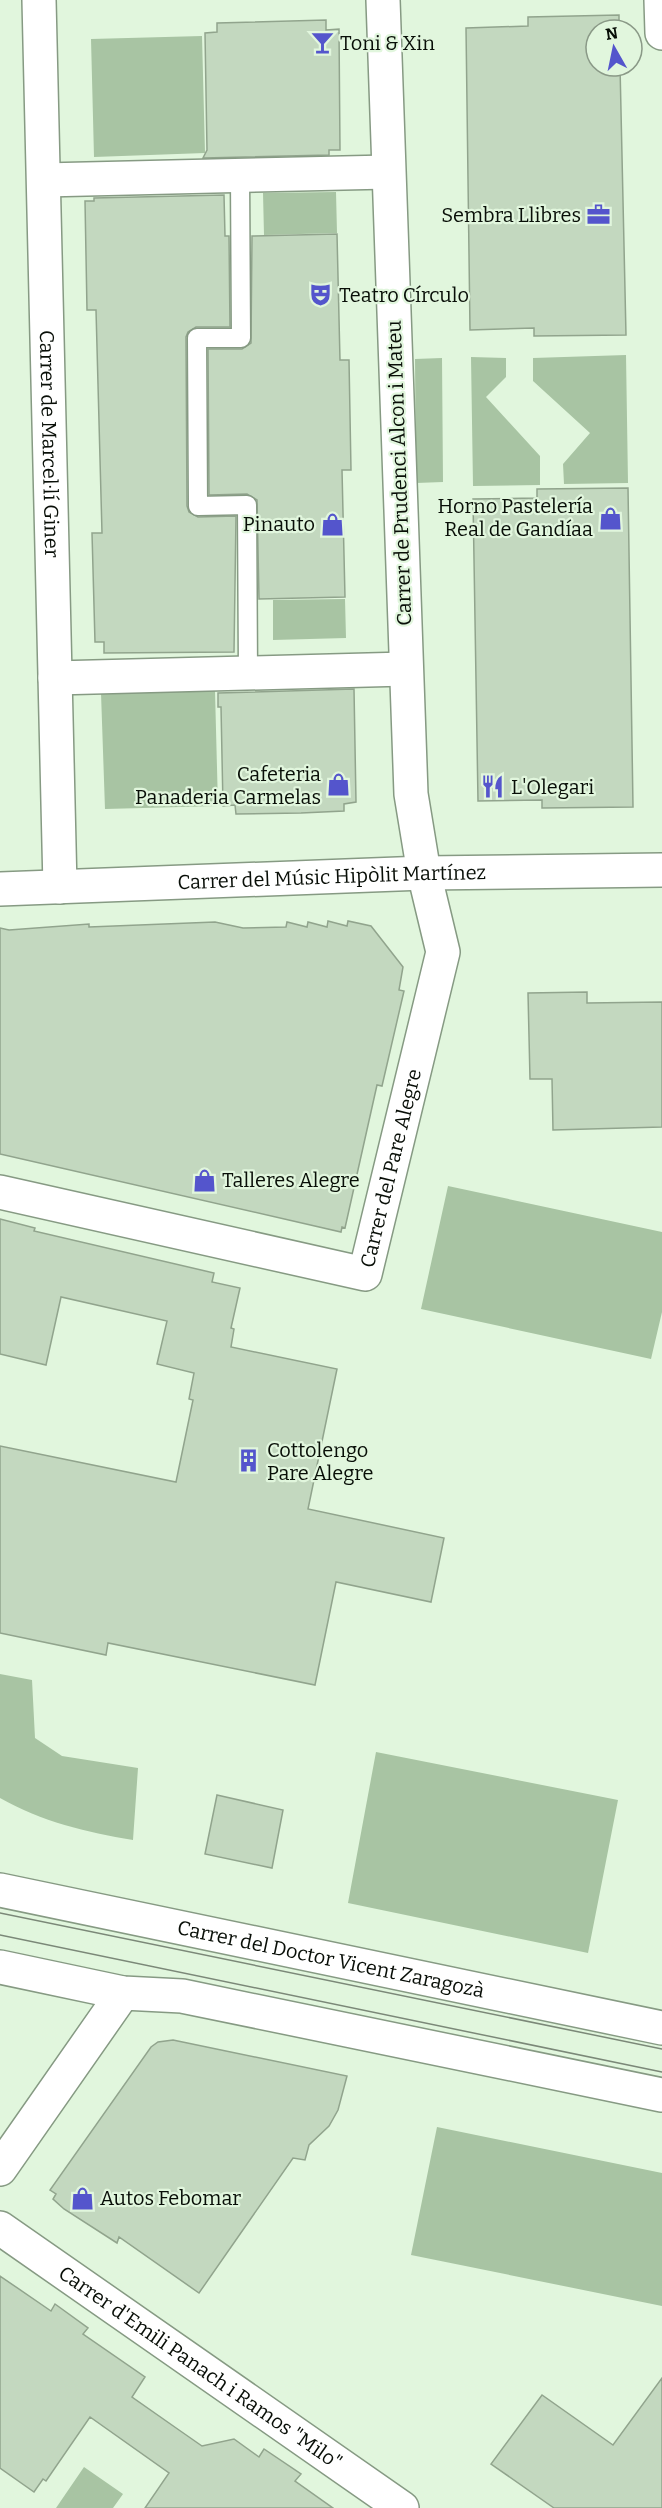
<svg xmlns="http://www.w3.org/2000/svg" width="662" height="2508" viewBox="0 0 662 2508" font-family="Bitter,serif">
	<rect width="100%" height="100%" fill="#e1f6dd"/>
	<!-- green -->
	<path fill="#a8c4a3" d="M 202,36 L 205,153 L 94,157 L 91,39 Z
		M 336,192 L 337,233 L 264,235 L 263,193 Z
		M 626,355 L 628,483 L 564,484 L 563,464 L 590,433 L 533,381 L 533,358 Z
		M 471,357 L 506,358 L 506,377 L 486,397 L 540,456 L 540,485 L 473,486 Z
		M 442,358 L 443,482 L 416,483 L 415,359 Z
		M 345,599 L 346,638 L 273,640 L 273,600 Z
		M 215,691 L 218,806 L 105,809 L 101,693 Z
		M 448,1186 L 662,1232 L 662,1312 L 651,1359 L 421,1309 Z
		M 0,1674 L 32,1680 L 35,1738 L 62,1756 L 138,1768 L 133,1840 C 86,1832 42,1822 0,1798 Z
		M 376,1752 L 618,1800 L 588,1953 L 348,1903 Z
		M 437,2127 L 662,2173 L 662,2306 L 411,2255 Z
		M 84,2467 L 123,2494 L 113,2508 L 56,2508 Z"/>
	<!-- building -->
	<path fill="#c3d8bf" stroke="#91a48d" stroke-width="1.5" d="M 619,15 L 619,30 L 596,30 L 596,66 L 620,66 L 626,335 L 534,336 L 534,328 L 470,330 L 466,28 L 528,26 L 528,17 Z
		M 326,20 L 326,30 L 339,29 L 340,150 L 329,150 L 329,155 L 203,158 L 207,150 L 205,33 L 217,32 L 217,23 Z
		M 224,195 L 225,236 L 229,236 L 230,327 L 196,327 L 188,332 L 186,337 L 187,506 L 189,512 L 198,517 L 236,516 L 234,652 L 104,653 L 104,642 L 95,642 L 92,533 L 102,533 L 96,310 L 87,310 L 85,201 L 94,201 L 94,198 Z
		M 337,234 L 340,360 L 349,360 L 351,470 L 342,470 L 345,597 L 259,599 L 257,500 L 247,494 L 209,495 L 208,349 L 242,349 L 251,343 L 252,236 Z
		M 628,488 L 633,807 L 542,808 L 542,800 L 478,801 L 473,499 L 537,498 L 537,489 Z
		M 354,689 L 356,802 L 344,804 L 344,811 L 301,813 L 236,814 L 235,805 L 223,806 L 221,707 L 218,707 L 218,693 Z
		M 328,921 L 347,926 L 348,921 L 371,926 L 403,967 L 399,990 L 404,991 L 382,1086 L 377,1085 L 345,1228 L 342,1227 L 341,1232 L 0,1154 L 0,928 L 9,930 L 89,924 L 89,927 L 215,922 L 243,928 L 286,927 L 287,922 L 307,927 L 308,922 L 327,927 Z
		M 587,992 L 587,1003 L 662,1002 L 662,1127 L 553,1130 L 552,1079 L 530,1079 L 528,993 Z
		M 0,1219 L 35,1228 L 34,1231 L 214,1273 L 212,1282 L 240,1288 L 231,1328 L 234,1329 L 231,1347 L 337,1369 L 308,1509 L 444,1538 L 431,1602 L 336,1582 L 315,1685 L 108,1643 L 106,1655 L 0,1633 L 0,1446 L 176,1482 L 193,1400 L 189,1399 L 194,1373 L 157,1364 L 167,1321 L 61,1297 L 46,1365 L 0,1354 Z
		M 217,1795 L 283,1810 L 272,1868 L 205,1854 Z
		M 173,2040 L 347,2076 L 338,2110 L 329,2126 L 309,2145 L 305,2160 L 293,2158 L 199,2293 L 119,2237 L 117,2243 L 64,2209 L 53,2199 L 56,2194 L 50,2190 L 151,2047 L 158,2042 Z
		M 0,2276 L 51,2311 L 55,2304 L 88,2328 L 83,2334 L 145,2377 L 132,2397 L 179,2430 L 202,2446 L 234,2439 L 259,2457 L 264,2449 L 301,2474 L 295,2481 L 333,2508 L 145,2508 L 169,2473 L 90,2417 L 46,2481 L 43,2479 L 34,2492 L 0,2468 Z
		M 662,2378 L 662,2508 L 554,2508 L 491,2464 L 542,2395 L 613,2445 Z"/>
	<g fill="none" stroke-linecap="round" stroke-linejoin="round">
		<defs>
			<path id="service" d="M 240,176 L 241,338 L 197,338 L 198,506 L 247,505 L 248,672"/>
			<g id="minor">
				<path id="s1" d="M 39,0 L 60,887"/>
				<path d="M 661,0 L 662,33"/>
				<path d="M 44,180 L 388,172"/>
				<path d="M 55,678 L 406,669"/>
				<path id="s2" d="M 0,889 L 424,873 L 662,870"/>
				<path id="s3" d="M 0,1192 L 365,1274 L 443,952 L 424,873 L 411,794 L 383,0"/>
				<path d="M 0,2169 L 123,1993"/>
				<path id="s4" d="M 0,2228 L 402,2508"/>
			</g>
			<g id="tertiary">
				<path id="s5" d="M 0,1890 L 662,2028"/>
				<path d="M 0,1967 L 123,1993 L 182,1996 L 662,2095"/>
			</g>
		</defs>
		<!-- service casing -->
		<use href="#service" stroke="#869a83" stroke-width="21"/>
		<!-- minor casing -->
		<use href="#minor" stroke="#869a83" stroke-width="36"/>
		<!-- tertiary casing -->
		<use href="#tertiary" stroke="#869a83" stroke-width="36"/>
		<!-- service -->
		<use href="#service" stroke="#fff" stroke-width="18"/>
		<!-- minor -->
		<use href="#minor" stroke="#fff" stroke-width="33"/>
		<!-- tertiary -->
		<use href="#tertiary" stroke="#fff" stroke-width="33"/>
		<!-- tram -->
		<path stroke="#7b8878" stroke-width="1.5" d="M 0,1913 L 662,2049
			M 0,1935 L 662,2072"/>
	</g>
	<!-- icons -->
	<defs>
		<symbol id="bar-bare" viewBox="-9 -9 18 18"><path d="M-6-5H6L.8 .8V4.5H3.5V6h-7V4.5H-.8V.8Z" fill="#5455cc" stroke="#e1f6dd" stroke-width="2.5" paint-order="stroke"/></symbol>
		<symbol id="office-bare" viewBox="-9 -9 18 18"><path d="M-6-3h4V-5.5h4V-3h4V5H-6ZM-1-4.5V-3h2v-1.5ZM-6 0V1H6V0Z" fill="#5455cc" stroke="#e1f6dd" stroke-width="2.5" paint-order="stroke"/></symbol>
		<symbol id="theatre-bare" viewBox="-9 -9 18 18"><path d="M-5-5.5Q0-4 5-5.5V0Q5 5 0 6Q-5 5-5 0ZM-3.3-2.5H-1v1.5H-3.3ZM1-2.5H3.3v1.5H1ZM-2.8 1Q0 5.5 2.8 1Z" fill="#5455cc" stroke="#e1f6dd" stroke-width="2.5" paint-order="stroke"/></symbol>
		<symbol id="shop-bare" viewBox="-9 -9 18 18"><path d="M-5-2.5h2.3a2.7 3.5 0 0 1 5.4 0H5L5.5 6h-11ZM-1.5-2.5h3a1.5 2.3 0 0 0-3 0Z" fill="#5455cc" stroke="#e1f6dd" stroke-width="2.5" paint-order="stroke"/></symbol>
		<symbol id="restaurant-bare" viewBox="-9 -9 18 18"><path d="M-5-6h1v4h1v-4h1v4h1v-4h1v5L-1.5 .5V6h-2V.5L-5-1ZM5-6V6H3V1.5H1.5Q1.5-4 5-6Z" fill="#5455cc" stroke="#e1f6dd" stroke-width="2.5" paint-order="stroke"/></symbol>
		<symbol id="building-bare" viewBox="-9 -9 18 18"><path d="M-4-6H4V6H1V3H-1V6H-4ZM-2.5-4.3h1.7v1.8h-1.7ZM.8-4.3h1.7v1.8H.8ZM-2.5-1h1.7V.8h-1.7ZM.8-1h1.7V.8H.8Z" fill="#5455cc" stroke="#e1f6dd" stroke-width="2.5" paint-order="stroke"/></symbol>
	</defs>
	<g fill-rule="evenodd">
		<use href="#bar-bare" x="306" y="26" width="33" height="33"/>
		<use href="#office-bare" x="582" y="198" width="33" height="33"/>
		<use href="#theatre-bare" x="304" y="278" width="33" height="33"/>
		<use href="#shop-bare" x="594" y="502" width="33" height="33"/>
		<use href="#shop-bare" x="316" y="508" width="33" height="33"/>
		<use href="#shop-bare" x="322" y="768" width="33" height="33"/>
		<use href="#restaurant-bare" x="476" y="770" width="33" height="33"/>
		<use href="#shop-bare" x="188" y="1164" width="33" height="33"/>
		<use href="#building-bare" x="232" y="1444" width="33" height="33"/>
		<use href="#shop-bare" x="66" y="2182" width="33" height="33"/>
	</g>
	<g text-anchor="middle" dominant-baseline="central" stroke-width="4.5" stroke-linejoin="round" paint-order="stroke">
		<!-- poi labels -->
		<g font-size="20" fill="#080e07" stroke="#e1f6dd" text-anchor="start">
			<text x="340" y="43">Toni &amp; Xin</text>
			<text x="581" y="215" text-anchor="end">Sembra Llibres</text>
			<text x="339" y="295">Teatro Círculo</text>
			<text x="593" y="506" text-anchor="end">Horno Pastelería<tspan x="593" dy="23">Real de Gandíaa</tspan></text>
			<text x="315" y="524" text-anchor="end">Pinauto</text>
			<text x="321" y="774" text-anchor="end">Cafeteria<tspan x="321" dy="23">Panaderia Carmelas</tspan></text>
			<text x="511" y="787">L'Olegari</text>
			<text x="222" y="1180">Talleres Alegre</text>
			<text x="267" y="1450">Cottolengo<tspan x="267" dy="23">Pare Alegre</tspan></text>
			<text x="100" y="2198">Autos Febomar</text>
		</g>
		<!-- street labels -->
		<g font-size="20" fill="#080e07" stroke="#e1f6dd">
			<text stroke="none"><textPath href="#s1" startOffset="444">Carrer de Marcel·lí Giner</textPath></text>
			<text transform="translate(399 473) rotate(-92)">Carrer de Prudenci Alcon i Mateu</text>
			<text stroke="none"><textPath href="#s2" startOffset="332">Carrer del Músic Hipòlit Martínez</textPath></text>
			<text stroke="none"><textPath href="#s3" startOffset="483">Carrer del Pare Alegre</textPath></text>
			<text stroke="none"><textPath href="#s5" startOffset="338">Carrer del Doctor Vicent Zaragozà</textPath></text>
			<text stroke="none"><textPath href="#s4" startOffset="244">Carrer d'Emili Panach i Ramos "Milo"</textPath></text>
		</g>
	</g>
	<!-- north arrow -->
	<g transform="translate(614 48) rotate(351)"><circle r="28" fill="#e1f6dd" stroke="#8a9987" stroke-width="1.5"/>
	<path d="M0-4.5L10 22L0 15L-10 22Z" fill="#5455cc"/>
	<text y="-9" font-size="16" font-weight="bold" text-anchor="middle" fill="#080e07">N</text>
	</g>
</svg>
